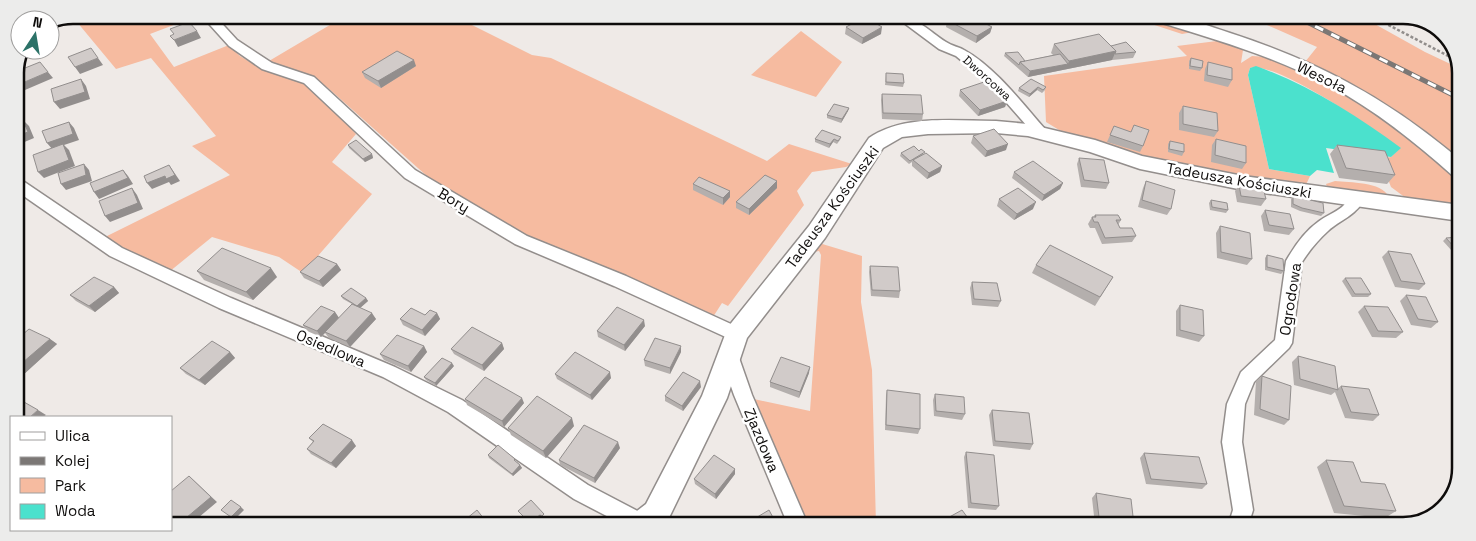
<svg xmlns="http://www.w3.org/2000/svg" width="1476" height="541" viewBox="0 0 1476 541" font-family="'Space Grotesk',sans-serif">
	<rect width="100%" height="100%" fill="#efeae7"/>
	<!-- green -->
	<path fill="#f6bba0" d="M 200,15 L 150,34 L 174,67 L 229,45 L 240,56 L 255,65 L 309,86 L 327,101 L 356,134 L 332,162 L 372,194 L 303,273 L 279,257 L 212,237 L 169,272 L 103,238 L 230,175 L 192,146 L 216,136 L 151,58 L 116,69 L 72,16 Z
		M 345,16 L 454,16 L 532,55 L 551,58 L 767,161 L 789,144 L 852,164 L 846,167 L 812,172 L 797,191 L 804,205 L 728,306 L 722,303 L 713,317 L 523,234 L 437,185 L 328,88 L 311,77 L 269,61 Z
		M 1130,17 L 1153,18 L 1190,29 L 1193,32 L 1182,34 Z
		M 1251,18 L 1364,18 L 1425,52 L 1461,69 L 1460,171 L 1433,147 L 1305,62 L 1317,47 Z
		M 801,31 L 842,62 L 816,97 L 751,75 Z
		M 1217,41 L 1237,46 L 1243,50 L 1241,63 L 1252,56 L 1267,57 L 1343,92 L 1412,137 L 1460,180 L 1460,207 L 1410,201 L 1391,187 L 1380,159 L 1391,157 L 1400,148 C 1375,130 1278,61 1250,68 L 1248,75 L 1269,169 L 1310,176 L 1305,187 L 1166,163 L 1064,133 L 1046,122 L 1044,76 L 1187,56 L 1177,46 Z
		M 1335,181 C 1350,183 1381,181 1389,197 L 1328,189 L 1326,184 Z
		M 819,243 L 862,256 L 861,302 L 872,370 L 876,525 L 805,525 L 749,398 L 810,411 L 821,255 L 819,251 L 814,252 Z"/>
	<!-- water -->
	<path fill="#4be1cd" d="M 1256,66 C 1309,85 1356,115 1401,148 L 1391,157 L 1326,148 L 1334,173 L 1317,170 L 1310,176 L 1269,169 L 1248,75 L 1250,68 Z"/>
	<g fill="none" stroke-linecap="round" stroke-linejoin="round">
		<defs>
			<path id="street" d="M 201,15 L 214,15 L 237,40 L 272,63 L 314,77 L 415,170 L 527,236 L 626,276 L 742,329 L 745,334 L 742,339 L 736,341 L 730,339 L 614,286 L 515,244 L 405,178 L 304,83 L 262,69 L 229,46 Z
				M 896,17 C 919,17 928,31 946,42 C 952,46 959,47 964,50 C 995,67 1022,103 1045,129 L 1047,132 L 1045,135 L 1035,135 L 998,93 L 974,71 L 956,56 L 939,49 Z
				M 15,178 L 20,179 L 122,248 L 231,298 L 395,367 L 462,400 L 588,485 L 649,517 L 652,524 L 622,524 L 574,499 L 448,412 L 383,377 L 219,308 L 110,256 L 15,190 Z
				M 1356,195 L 1361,196 L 1364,200 C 1354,217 1341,219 1328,231 C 1318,240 1309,251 1302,262 L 1292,343 L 1289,348 L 1254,382 L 1245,404 L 1242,442 L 1253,510 L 1248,526 L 1228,526 L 1233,510 L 1222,442 L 1227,404 L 1241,372 L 1275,340 L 1286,261 C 1294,247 1305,231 1318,222 C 1325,216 1335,213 1342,207 C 1347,202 1349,197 1356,195 Z
				M 729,348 L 735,350 L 738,355 L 752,395 L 808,525 L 788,525 L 734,395 L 720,355 L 723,350 Z"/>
			<path id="secondary" d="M 1157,18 C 1182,15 1206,25 1230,33 C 1316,61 1383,96 1453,154 L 1460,160 L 1460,178 L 1453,176 C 1415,142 1375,110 1330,86 C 1276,57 1217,40 1159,22 Z
				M 996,121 L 1028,124 L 1095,140 L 1142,156 L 1243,176 L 1460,205 L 1460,221 L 1243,190 L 1140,169 L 1090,152 L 1028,136 L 996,133 L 928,134 L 902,137 L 883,148 L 825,238 L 747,338 L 727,398 L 666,524 L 629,524 L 633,514 L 646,504 L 702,396 L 728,327 L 809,226 L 869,138 C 904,114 955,121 996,121 Z"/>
		</defs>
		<!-- street casing -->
		<use href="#street" stroke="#938e8c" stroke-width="3"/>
		<!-- secondary casing -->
		<use href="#secondary" stroke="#938e8c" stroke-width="3"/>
		<!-- path -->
		<path stroke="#918d8b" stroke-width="2.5" stroke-dasharray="3 2" stroke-linecap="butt" d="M 1375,18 L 1458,61"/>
		<!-- street -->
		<use href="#street" fill="#fff" fill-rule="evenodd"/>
		<!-- secondary -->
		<use href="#secondary" fill="#fff" fill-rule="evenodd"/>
		<defs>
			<path id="rail" d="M 1299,18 L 1461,99"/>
		</defs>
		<!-- rail casing -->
		<use href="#rail" stroke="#7b7775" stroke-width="5"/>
		<!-- rail -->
		<use href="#rail" stroke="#fff" stroke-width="3" stroke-dasharray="9" stroke-linecap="butt"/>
	</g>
	<!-- wall -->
	<path fill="#b4afad" d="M 1210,18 L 1225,18 L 1220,22 Z
		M 947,20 L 992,27 L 990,33 L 976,43 L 946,27 Z
		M 846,27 L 881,34 L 862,44 L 845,34 Z
		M 1054,44 L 1111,46 L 1136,52 L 1133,58 L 1112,60 L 1028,77 L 1004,56 L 1005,53 L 1025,61 L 1053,55 L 1051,53 Z
		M 1191,58 L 1202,68 L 1200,71 L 1189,69 L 1189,61 Z
		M 1208,62 L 1232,80 L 1228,87 L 1204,81 L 1205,69 Z
		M 416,66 L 381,88 L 365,78 L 362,72 Z
		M 886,73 L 904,83 L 903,87 L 885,85 Z
		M 1046,87 L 1045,90 L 1042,93 L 1037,90 L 1029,97 L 1018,91 L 1019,88 Z
		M 960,90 L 1007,101 L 1005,107 L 978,116 L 959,96 Z
		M 882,94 L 923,114 L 922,121 L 882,119 L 881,100 Z
		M 1183,106 L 1218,131 L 1214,137 L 1179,130 L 1179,113 Z
		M 849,108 L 848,111 L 841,123 L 827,118 L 827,115 Z
		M 1134,125 L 1143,146 L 1140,152 L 1107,142 L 1114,126 L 1131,132 Z
		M 973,136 L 1006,150 L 985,157 L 971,143 Z
		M 841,137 L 840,140 L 837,144 L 833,142 L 829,148 L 815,142 L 815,139 Z
		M 1216,139 L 1246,163 L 1242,169 L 1211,162 L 1212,145 Z
		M 1170,141 L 1184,152 L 1182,156 L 1168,152 L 1168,144 Z
		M 348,145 L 372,154 L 373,158 L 365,162 L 349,148 Z
		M 1337,145 L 1395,175 L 1387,184 L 1339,178 L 1330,154 Z
		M 919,151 L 942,166 L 940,172 L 927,179 L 912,166 L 912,162 L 909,164 L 900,156 L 901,153 Z
		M 1079,158 L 1109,183 L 1106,189 L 1081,187 L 1077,164 Z
		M 1014,172 L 1063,183 L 1060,189 L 1042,201 L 1012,178 Z
		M 777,181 L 777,188 L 749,215 L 736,208 L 736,202 Z
		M 1146,181 L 1171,209 L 1167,215 L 1138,207 L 1143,188 Z
		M 693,184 L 730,191 L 730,197 L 723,205 L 693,190 Z
		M 1239,185 L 1266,199 L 1261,206 L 1237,202 L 1235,191 Z
		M 1293,196 L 1324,213 L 1321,216 L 1300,211 L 1291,207 L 1291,199 Z
		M 999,199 L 1033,209 L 1014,220 L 997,206 Z
		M 1211,200 L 1228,210 L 1226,213 L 1210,210 L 1209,203 Z
		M 1265,210 L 1294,229 L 1289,235 L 1264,231 L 1261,216 Z
		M 1095,215 L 1121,220 L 1118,225 L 1120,228 L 1136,236 L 1132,242 L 1102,244 L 1095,228 L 1090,228 L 1088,224 L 1092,217 L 1093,217 Z
		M 1220,226 L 1252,259 L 1247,265 L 1217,258 L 1216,233 Z
		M 1446,238 L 1460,238 L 1460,250 L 1452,251 L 1443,241 Z
		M 1388,251 L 1425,284 L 1419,290 L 1395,287 L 1382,257 Z
		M 1267,255 L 1284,271 L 1281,274 L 1265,270 L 1265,258 Z
		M 337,264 L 341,270 L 323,287 L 304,278 L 300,272 Z
		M 1036,265 L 1113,277 L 1095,306 L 1032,273 Z
		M 870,266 L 900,291 L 899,298 L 871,296 L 869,272 Z
		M 197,271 L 277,277 L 253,300 L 204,280 Z
		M 1345,278 L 1371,294 L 1368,297 L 1352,297 L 1342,281 Z
		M 972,282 L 1001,301 L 998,307 L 972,305 L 970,288 Z
		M 114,287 L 119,293 L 95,312 L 76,301 L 70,295 Z
		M 1406,295 L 1438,322 L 1431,328 L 1411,325 L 1400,301 Z
		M 341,296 L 366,298 L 368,301 L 360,308 L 376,319 L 350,347 L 329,338 L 325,333 L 321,337 L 307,331 L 303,325 L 335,312 L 339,318 L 352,304 L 343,299 Z
		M 1180,305 L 1204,336 L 1199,342 L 1176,336 L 1176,311 Z
		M 1364,306 L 1403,332 L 1396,338 L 1372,337 L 1358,312 Z
		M 437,313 L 440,319 L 425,336 L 403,325 L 400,319 Z
		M 645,326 L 625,351 L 598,337 L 597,331 Z
		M 50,339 L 57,344 L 23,375 L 15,371 L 15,341 Z
		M 502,343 L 504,349 L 484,371 L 454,354 L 451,349 Z
		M 424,346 L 427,352 L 411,372 L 384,360 L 380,354 Z
		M 1459,347 L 1459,368 L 1452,353 Z
		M 230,352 L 235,358 L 205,385 L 186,374 L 180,368 Z
		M 681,352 L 670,374 L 645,366 L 644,360 Z
		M 1298,356 L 1337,389 L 1341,386 L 1379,415 L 1373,421 L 1345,418 L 1335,392 L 1331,395 L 1294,385 L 1292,362 Z
		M 454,366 L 436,386 L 426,380 L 424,377 Z
		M 809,373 L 799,398 L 770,387 L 770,382 Z
		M 555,374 L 611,378 L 592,400 L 557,379 Z
		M 1262,376 L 1289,420 L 1284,425 L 1254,415 L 1256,381 Z
		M 701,387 L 683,411 L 665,401 L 665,396 Z
		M 887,390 L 920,429 L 918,434 L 885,430 L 886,395 Z
		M 935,394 L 965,414 L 962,420 L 934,416 L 933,400 Z
		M 465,399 L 524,403 L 504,427 L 467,405 Z
		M 992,410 L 1033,444 L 1030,450 L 993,446 L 989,415 Z
		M 574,426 L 546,458 L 511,435 L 508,428 Z
		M 309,438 L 356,446 L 336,468 L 311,454 L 307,449 L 313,442 Z
		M 620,448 L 595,483 L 560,465 L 559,460 Z
		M 966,452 L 999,506 L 996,510 L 968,508 L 964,457 Z
		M 1144,453 L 1207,484 L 1202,489 L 1146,484 L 1140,458 Z
		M 488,455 L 517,462 L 520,465 L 522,468 L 513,476 L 489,458 Z
		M 1326,460 L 1361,482 L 1396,511 L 1385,518 L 1334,513 L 1317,467 Z
		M 735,474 L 716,499 L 695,484 L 694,479 Z
		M 1096,493 L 1134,525 L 1095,525 L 1092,498 Z
		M 754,519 L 777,525 L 754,524 Z
		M 1406,521 L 1416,522 L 1403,526 L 1398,526 Z"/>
	<!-- shaded-wall -->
	<path fill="#928e8d" d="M 882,27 L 881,34 L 862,44 L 863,38 Z
		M 992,27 L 990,33 L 976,43 L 977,36 Z
		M 197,31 L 201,38 L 178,47 L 174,40 Z
		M 24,50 L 29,50 L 22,54 Z
		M 1116,51 L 1112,60 L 1028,77 L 1030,71 L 1068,64 L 1069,61 Z
		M 98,58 L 103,65 L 80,74 L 75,67 Z
		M 414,60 L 416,66 L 381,88 L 378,81 Z
		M 48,72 L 53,78 L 25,90 L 20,84 Z
		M 81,79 L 86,86 L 90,99 L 60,109 L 54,102 Z
		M 1038,87 L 1037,90 L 1029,97 L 1030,94 Z
		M 1007,101 L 1005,107 L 978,116 L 980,110 Z
		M 849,108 L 848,111 L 841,123 L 842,119 Z
		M 23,120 L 29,126 L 34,138 L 15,146 L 15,137 Z
		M 69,122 L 74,128 L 79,140 L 64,145 L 69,150 L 75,166 L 44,178 L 38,172 L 53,150 L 47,143 Z
		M 834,139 L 833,142 L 829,148 L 830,144 Z
		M 1008,144 L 1006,150 L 985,157 L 987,151 Z
		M 372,154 L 373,158 L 365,162 L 363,159 Z
		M 84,164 L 89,170 L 92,181 L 66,190 L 61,184 Z
		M 169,165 L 180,181 L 171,185 L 169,182 L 152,189 L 147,183 Z
		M 942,166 L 940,172 L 927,179 L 929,173 Z
		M 123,170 L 128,176 L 133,184 L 99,199 L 94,192 Z
		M 777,181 L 777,188 L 749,215 L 749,209 Z
		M 1063,183 L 1060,189 L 1042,201 L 1044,195 Z
		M 132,188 L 137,195 L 143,209 L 110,222 L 105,216 Z
		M 730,191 L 730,197 L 723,205 L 723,198 Z
		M 1036,202 L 1033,209 L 1014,220 L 1017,214 Z
		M 337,264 L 341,270 L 323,287 L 319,281 Z
		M 271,268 L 277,277 L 253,300 L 246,292 Z
		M 114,287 L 119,293 L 95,312 L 89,306 Z
		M 366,298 L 368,301 L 359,309 L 357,306 Z
		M 335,312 L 339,318 L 321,337 L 317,331 Z
		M 372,313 L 376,319 L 350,347 L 346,341 Z
		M 437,313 L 440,319 L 425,336 L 422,330 Z
		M 644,320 L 645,326 L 625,351 L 624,345 Z
		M 50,339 L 57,344 L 23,375 L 15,369 Z
		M 502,343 L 504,349 L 484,371 L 482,365 Z
		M 424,346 L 427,352 L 411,372 L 408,366 Z
		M 681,346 L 681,352 L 670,374 L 670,368 Z
		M 230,352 L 235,358 L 205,385 L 199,380 Z
		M 452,363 L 454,366 L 436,386 L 435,383 Z
		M 810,367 L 809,373 L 799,398 L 800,392 Z
		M 610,372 L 611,378 L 592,400 L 590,395 Z
		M 700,381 L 701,387 L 683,411 L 682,406 Z
		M 522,398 L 524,403 L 504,427 L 502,421 Z
		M 38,410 L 46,415 L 43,417 L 30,417 Z
		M 572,418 L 574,426 L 546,458 L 543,451 Z
		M 352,440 L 356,446 L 336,468 L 331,463 Z
		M 618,442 L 620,448 L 595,483 L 594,478 Z
		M 520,465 L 522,468 L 513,476 L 512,474 Z
		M 735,469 L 735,474 L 716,499 L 715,494 Z
		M 189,476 L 217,502 L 192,523 L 180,523 Z
		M 241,507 L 244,510 L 234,520 L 231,517 Z"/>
	<!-- building -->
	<path fill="#d1cbc9" stroke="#928e8d" d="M 865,17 L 882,27 L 863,38 L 846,27 Z
		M 952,17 L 973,17 L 992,27 L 977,36 L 947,20 Z
		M 189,22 L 197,31 L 174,40 L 170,36 L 174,34 L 170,29 Z
		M 1099,34 L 1116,51 L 1069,61 L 1054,44 Z
		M 1126,42 L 1136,52 L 1115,54 L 1116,51 L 1111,46 Z
		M 91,48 L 98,58 L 75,67 L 68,57 Z
		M 397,51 L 414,60 L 378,81 L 362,72 Z
		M 1018,52 L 1025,61 L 1020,62 L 1019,65 L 1005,53 Z
		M 1060,54 L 1068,64 L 1030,71 L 1020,62 Z
		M 1191,58 L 1203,61 L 1202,68 L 1190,66 Z
		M 40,62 L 48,72 L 20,84 L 15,78 L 15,72 Z
		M 1208,62 L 1232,68 L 1232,80 L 1207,75 Z
		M 886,73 L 903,74 L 904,83 L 886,82 Z
		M 81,79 L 85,92 L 54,102 L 51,89 Z
		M 1031,79 L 1046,87 L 1043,90 L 1038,87 L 1030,94 L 1019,88 Z
		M 987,81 L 1007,101 L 980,110 L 960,90 Z
		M 882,94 L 921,95 L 923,114 L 883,113 Z
		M 834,104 L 849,108 L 842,119 L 827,115 Z
		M 1183,106 L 1217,113 L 1218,131 L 1183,124 Z
		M 23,120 L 28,132 L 15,137 L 15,123 Z
		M 69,122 L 73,134 L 47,143 L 42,131 Z
		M 1134,125 L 1149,130 L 1143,146 L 1110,135 L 1114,126 L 1131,132 Z
		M 994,129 L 1008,144 L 987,151 L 973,136 Z
		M 822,130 L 841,137 L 838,141 L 834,139 L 830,144 L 815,139 Z
		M 1216,139 L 1246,146 L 1246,163 L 1215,155 Z
		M 356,140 L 372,154 L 363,159 L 348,145 Z
		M 1170,141 L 1184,144 L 1184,152 L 1169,149 Z
		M 63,144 L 69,160 L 38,172 L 33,155 Z
		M 1337,145 L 1385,151 L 1395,175 L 1346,168 Z
		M 914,146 L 919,151 L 921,149 L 925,152 L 910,161 L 901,153 Z
		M 926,153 L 942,166 L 929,173 L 913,160 Z
		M 1079,158 L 1104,160 L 1109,183 L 1084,180 Z
		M 1033,161 L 1063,183 L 1044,195 L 1014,172 Z
		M 84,164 L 86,175 L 61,184 L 58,173 Z
		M 169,165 L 175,175 L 166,179 L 165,176 L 147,183 L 144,176 Z
		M 123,170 L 128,178 L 94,192 L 90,183 Z
		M 765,175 L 777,181 L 749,209 L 736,202 Z
		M 699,177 L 730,191 L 723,198 L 693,184 Z
		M 1146,181 L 1175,190 L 1171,209 L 1142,200 Z
		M 1239,185 L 1263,188 L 1266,199 L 1241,196 Z
		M 132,188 L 138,203 L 105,216 L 99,201 Z
		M 1018,188 L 1036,202 L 1017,214 L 999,199 Z
		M 1293,196 L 1323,203 L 1324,213 L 1302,208 L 1293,204 Z
		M 1211,200 L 1227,203 L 1228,210 L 1212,207 Z
		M 1265,210 L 1290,214 L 1294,229 L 1269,225 Z
		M 1095,215 L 1118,215 L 1121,220 L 1116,220 L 1120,228 L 1132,228 L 1136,236 L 1105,238 L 1098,222 L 1094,222 L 1092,217 L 1096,217 Z
		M 1220,226 L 1250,233 L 1252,259 L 1221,252 Z
		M 1458,237 L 1460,238 L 1460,247 L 1455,248 L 1446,238 Z
		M 1050,245 L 1113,277 L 1100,297 L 1036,265 Z
		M 222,248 L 271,268 L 246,292 L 197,271 Z
		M 1388,251 L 1411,254 L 1425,284 L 1401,281 Z
		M 1267,255 L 1283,259 L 1284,271 L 1267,267 Z
		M 318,256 L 337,264 L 319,281 L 300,272 Z
		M 870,266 L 898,267 L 900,291 L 872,290 Z
		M 94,277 L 114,287 L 89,306 L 70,295 Z
		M 1345,278 L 1361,278 L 1371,294 L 1355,294 Z
		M 972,282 L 997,283 L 1001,301 L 974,299 Z
		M 351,288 L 366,298 L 357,306 L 341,296 Z
		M 1406,295 L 1426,297 L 1438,322 L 1418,319 Z
		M 352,304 L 372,313 L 346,341 L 325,332 Z
		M 1180,305 L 1203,310 L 1204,336 L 1180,330 Z
		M 321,306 L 335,312 L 317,331 L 303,325 Z
		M 1364,306 L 1388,307 L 1403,332 L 1378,331 Z
		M 617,307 L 644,320 L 624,345 L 597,331 Z
		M 411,308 L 425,315 L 430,310 L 437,313 L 422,330 L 400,319 Z
		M 472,327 L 502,343 L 482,365 L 451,349 Z
		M 29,329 L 50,339 L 15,369 L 15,341 Z
		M 397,335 L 424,346 L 408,366 L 380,354 Z
		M 655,338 L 681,346 L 670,368 L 644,360 Z
		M 212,341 L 230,352 L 199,380 L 180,368 Z
		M 575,352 L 610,372 L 590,395 L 555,374 Z
		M 1298,356 L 1335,366 L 1338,390 L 1300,379 Z
		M 781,357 L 810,367 L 800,392 L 770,382 Z
		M 442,358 L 452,363 L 435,383 L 424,377 Z
		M 683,372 L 700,381 L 682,406 L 665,396 Z
		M 1262,376 L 1291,386 L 1289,420 L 1260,409 Z
		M 485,377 L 522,398 L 502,421 L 465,399 Z
		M 1341,386 L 1369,389 L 1379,415 L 1351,412 Z
		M 887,390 L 920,394 L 920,429 L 886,425 Z
		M 935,394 L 964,397 L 965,414 L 936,411 Z
		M 537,396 L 572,418 L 543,451 L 508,428 Z
		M 24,402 L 38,410 L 30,417 L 15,417 L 15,409 Z
		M 992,410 L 1029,413 L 1033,444 L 995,441 Z
		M 323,424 L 352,440 L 331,463 L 307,449 L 314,441 L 309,438 Z
		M 584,425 L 618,442 L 594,478 L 559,460 Z
		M 498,445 L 515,459 L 514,460 L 520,465 L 512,474 L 488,455 Z
		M 966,452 L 994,455 L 999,506 L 971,503 Z
		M 1144,453 L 1199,457 L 1207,484 L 1151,479 Z
		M 714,455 L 735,469 L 715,494 L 694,479 Z
		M 1326,460 L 1353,462 L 1361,482 L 1385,484 L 1396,511 L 1344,506 Z
		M 189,476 L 211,497 L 180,523 L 177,523 L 171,518 L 171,491 Z
		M 1096,493 L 1131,499 L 1134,525 L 1100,525 Z
		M 231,500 L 241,507 L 231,517 L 221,510 Z
		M 531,500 L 544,514 L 542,516 L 540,515 L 530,523 L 518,511 Z
		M 477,510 L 488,524 L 460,524 Z
		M 769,510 L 777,525 L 757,524 L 754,519 Z
		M 962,510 L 973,525 L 935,525 Z
		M 540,515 L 549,524 L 529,524 Z
		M 1406,521 L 1416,522 L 1407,525 Z"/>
	<g text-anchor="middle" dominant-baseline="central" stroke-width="5" stroke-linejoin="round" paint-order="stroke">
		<!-- far-street labels -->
		<g font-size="12" fill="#0e0c0b" stroke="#fff">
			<text transform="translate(987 78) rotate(42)">Dworcowa</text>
		</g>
		<!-- street labels -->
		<g font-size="15" fill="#0e0c0b" stroke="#fff">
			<text transform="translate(1322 77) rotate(26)">Wesoła</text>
			<text transform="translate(1239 180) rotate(10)">Tadeusza Kościuszki</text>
			<text transform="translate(454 200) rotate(31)">Bory</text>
			<text transform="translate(832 207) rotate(-54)">Tadeusza Kościuszki</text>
			<text transform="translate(1290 299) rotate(-81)">Ogrodowa</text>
			<text transform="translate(331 348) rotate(23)">Osiedlowa</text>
			<text transform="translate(762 440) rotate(67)">Zjazdowa</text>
		</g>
	</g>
	<!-- crop -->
	<path d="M0 0H1476V541H0ZM73 24H1403A49 49 0 0 1 1452 73V468A49 49 0 0 1 1403 517H73A49 49 0 0 1 24 468V73A49 49 0 0 1 73 24Z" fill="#ececeb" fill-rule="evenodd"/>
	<path fill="none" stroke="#0e0c0b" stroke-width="2.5" d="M73 24H1403A49 49 0 0 1 1452 73V468A49 49 0 0 1 1403 517H73A49 49 0 0 1 24 468V73A49 49 0 0 1 73 24Z"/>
	<!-- legend -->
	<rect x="10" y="416" width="162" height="115" fill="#ffffff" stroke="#9f9e9d"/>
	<rect x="20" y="432" width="25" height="8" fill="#ffffff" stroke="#9f9e9d"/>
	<text x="55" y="441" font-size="15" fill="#0e0c0b">Ulica</text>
	<rect x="20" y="457" width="25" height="8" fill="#7b7775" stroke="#9f9e9d"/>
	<text x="55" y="466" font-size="15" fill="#0e0c0b">Kolej</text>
	<rect x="20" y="478" width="25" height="15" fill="#f6bba0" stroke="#9f9e9d"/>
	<text x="55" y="491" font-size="15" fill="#0e0c0b">Park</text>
	<rect x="20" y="504" width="25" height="15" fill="#4be1cd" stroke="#9f9e9d"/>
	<text x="55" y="516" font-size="15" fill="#0e0c0b">Woda</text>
	<!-- north arrow -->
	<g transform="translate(35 35) rotate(12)"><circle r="24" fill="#ffffff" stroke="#9f9e9d"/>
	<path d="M0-4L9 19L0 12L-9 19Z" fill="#2c7268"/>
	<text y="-8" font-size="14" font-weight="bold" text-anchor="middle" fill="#0e0c0b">N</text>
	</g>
</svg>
